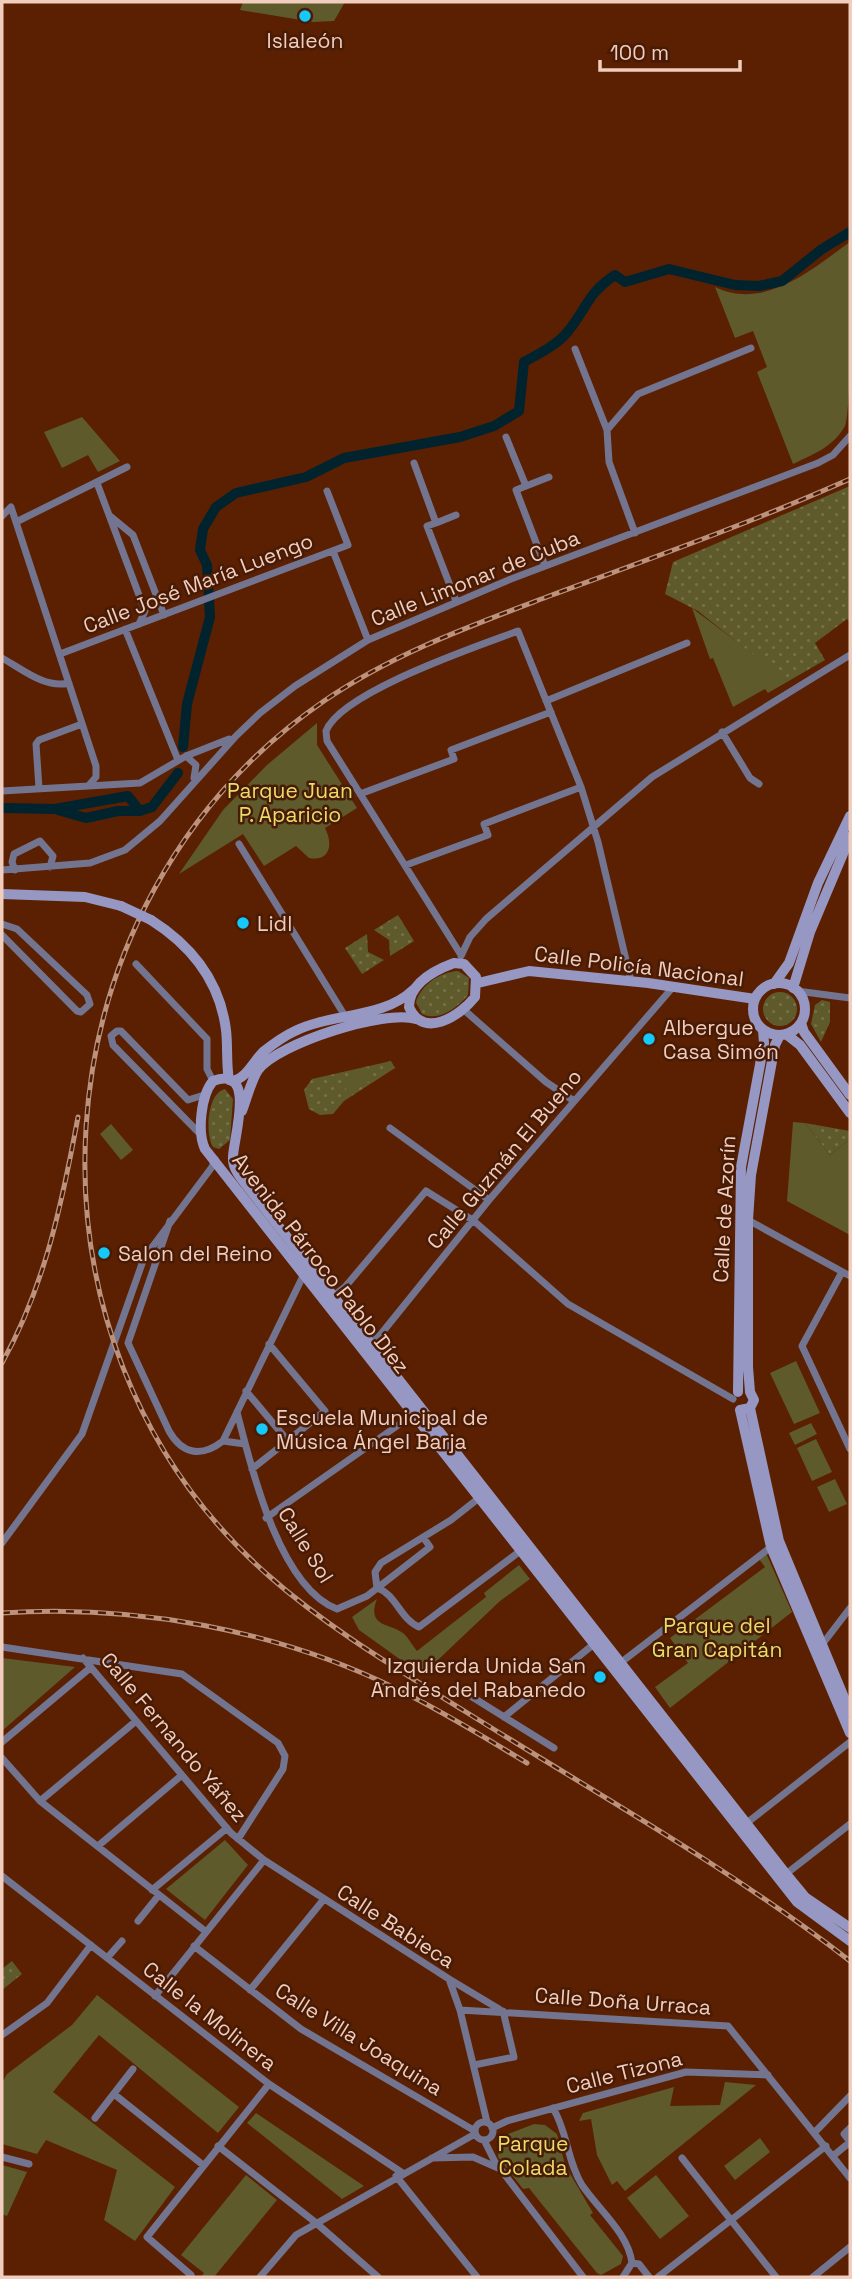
<svg xmlns="http://www.w3.org/2000/svg" width="852" height="2279" viewBox="0 0 852 2279" font-family="'Space Grotesk',sans-serif">
	<defs>
		<pattern id="grass-dots" width="8" height="8" patternUnits="userSpaceOnUse" patternTransform="scale(1.75)"><rect width="8" height="8" fill="#5e5a2b"/><path d="M2 2h.1M6 6h.1" fill="none" stroke="#767048" stroke-width="1.8" stroke-linecap="round"/></pattern>
	</defs>
	<rect width="100%" height="100%" fill="#5a2001"/>
	<!-- grass -->
	<path fill="url(#grass-dots)" d="M 850,486 L 850,622 L 847,619 L 815,643 L 825,660 L 787,682 L 698,611 L 665,594 L 673,562 Z
		M 398,915 L 414,941 L 390,956 L 389,940 L 374,930 Z
		M 367,934 L 368,952 L 384,960 L 362,974 L 345,948 Z
		M 458,971 L 469,978 L 468,995 C 457,1008 439,1022 422,1014 L 416,1002 C 421,985 440,972 458,971 Z
		M763 1009a17 17 0 1 1 34 0a17 17 0 1 1-34 0Z
		M 822,1000 L 830,1002 L 830,1022 L 821,1042 L 811,1024 L 815,1005 Z
		M 391,1061 L 395,1068 L 344,1101 L 333,1114 L 320,1115 L 309,1109 L 304,1090 L 312,1079 Z
		M 225,1089 L 233,1099 L 230,1140 L 219,1149 L 213,1147 C 205,1134 207,1093 225,1089 Z
		M 805,1123 L 850,1131 L 850,1139 L 830,1155 Z
		M 12,1961 L 22,1974 L 2,1990 L 2,1969 Z"/>
	<!-- green -->
	<path fill="#5e5a2b" d="M 243,2 L 345,2 L 334,21 L 313,22 L 240,10 Z
		M 850,242 C 850,273 852,408 845,426 C 833,447 814,454 793,464 L 757,372 L 767,367 L 753,331 L 735,338 L 715,287 C 765,311 812,269 850,242 Z
		M 82,417 L 120,461 L 98,472 L 88,455 L 62,468 L 44,432 Z
		M 692,608 L 785,678 L 787,682 L 768,693 L 765,689 L 733,707 L 713,658 L 710,659 Z
		M 317,723 L 317,745 L 357,808 L 325,828 C 333,843 331,862 309,858 L 296,846 L 264,866 L 243,834 L 179,874 L 223,810 L 267,765 Z
		M 366,1066 L 374,1078 L 349,1094 L 342,1082 Z
		M 793,1122 L 805,1123 L 830,1155 L 850,1139 L 850,1235 L 787,1201 Z
		M 111,1124 L 133,1150 L 121,1160 L 100,1134 Z
		M 796,1361 L 820,1413 L 794,1424 L 770,1373 Z
		M 811,1423 L 817,1434 L 795,1445 L 789,1433 Z
		M 816,1439 L 832,1472 L 812,1481 L 797,1448 Z
		M 835,1479 L 847,1504 L 829,1512 L 817,1487 Z
		M 766,1553 L 792,1612 L 670,1708 L 655,1687 L 688,1663 L 670,1638 L 765,1567 L 759,1559 Z
		M 519,1565 L 530,1579 L 500,1601 L 422,1675 L 359,1630 L 352,1617 L 377,1599 C 366,1627 390,1623 403,1633 C 408,1637 413,1646 417,1651 L 486,1597 L 484,1593 Z
		M 2,1658 L 75,1667 L 2,1731 Z
		M 225,1840 L 248,1865 L 205,1920 L 166,1889 Z
		M 97,1995 L 239,2107 L 218,2133 L 99,2035 L 53,2092 L 175,2187 L 135,2241 L 104,2220 L 117,2170 L 46,2140 L 37,2154 L 2,2144 L 2,2083 L 7,2074 L 72,2025 Z
		M 725,2082 L 756,2085 L 625,2191 L 617,2181 L 612,2185 L 597,2155 L 591,2119 L 579,2121 L 583,2113 L 674,2087 L 670,2106 L 720,2105 Z
		M 256,2113 L 364,2186 L 342,2199 L 247,2123 Z
		M 534,2124 L 545,2125 L 557,2134 L 565,2165 L 593,2213 L 590,2215 L 623,2256 L 621,2264 L 601,2275 L 597,2273 L 529,2188 L 523,2189 L 498,2157 L 500,2137 Z
		M 760,2138 L 770,2152 L 735,2180 L 724,2166 Z
		M 2,2165 L 27,2172 L 7,2216 L 2,2214 Z
		M 246,2175 L 277,2200 L 214,2277 L 201,2277 L 204,2273 L 181,2255 Z
		M 656,2175 L 689,2216 L 660,2239 L 627,2198 Z"/>
	<g fill="none" stroke-linecap="round" stroke-linejoin="round">
		<!-- canal -->
		<path stroke="#01232e" stroke-width="10" d="M 183,747 L 187,704 L 210,617 L 207,565 L 200,550 L 203,529 L 216,507 L 236,493 L 306,477 L 344,458 L 460,437 L 494,426 L 519,411 L 524,362 C 539,354 559,344 569,330 C 588,306 587,294 615,275 L 625,282 L 669,269 L 735,285 L 759,286 L 782,281 L 822,249 L 850,232
			M 2,808 L 55,809 L 128,796 L 140,811 L 152,807 L 178,773
			M 58,810 L 86,818 L 118,811 L 140,811"/>
		<!-- street -->
		<path stroke="#73748f" stroke-width="7" d="M 575,349 L 607,430 L 609,462 L 635,533
			M 607,430 L 638,394 L 751,348
			M 506,437 L 526,486 L 516,490 L 545,566
			M 414,463 L 436,523 L 427,526 L 456,601
			M 97,483 L 145,611 L 139,624
			M 526,486 L 549,477
			M 2,516 L 11,507 L 96,766 L 96,777 L 89,785
			M 110,516 L 133,535 L 164,615
			M 16,522 L 127,467
			M 436,523 L 456,515
			M 333,551 L 368,640
			M 125,629 L 178,760
			M 60,654 L 348,545 L 327,491
			M 2,658 C 22,669 45,689 69,683
			M 546,701 L 687,643
			M 722,732 L 750,778 L 759,784
			M 186,756 L 196,765 L 194,778
			M 39,788 L 36,744 L 39,740 L 82,724
			M 2,791 L 140,783 L 186,756 L 229,739
			M 360,794 L 454,759 L 451,750 L 551,712
			M 239,844 L 345,1016
			M 406,865 L 488,835 L 484,824 L 581,787
			M 2,870 L 90,863 L 125,850 L 160,821 L 236,736 L 260,713 L 295,686 L 368,640 L 511,579 L 818,463 L 833,455 L 850,436
			M 15,870 L 12,862 L 14,854 L 40,841 L 53,856 L 50,867
			M 2,924 L 17,929 L 87,995 L 90,1004 L 81,1012 L 77,1011 L 2,935
			M 461,955 L 327,741 L 326,731 C 341,692 478,646 518,631 L 581,787 L 598,842 L 631,981
			M 461,956 L 470,937 L 486,919 L 652,777 L 850,655
			M 136,964 L 207,1039 L 207,1069 L 213,1081
			M 797,991 L 850,998
			M 463,1009 L 546,1082 L 574,1101
			M 390,1128 L 489,1200
			M 201,1135 L 113,1045 L 111,1036 L 117,1031 L 121,1031 L 188,1100 L 204,1095
			M 748,1220 L 850,1276
			M 170,1221 L 128,1343 L 169,1431 C 182,1454 201,1458 223,1441 L 304,1274
			M 842,1272 L 802,1346 L 850,1449
			M 333,1296 L 345,1287 L 426,1191 L 474,1221 L 568,1304 L 733,1399
			M 370,1344 L 381,1334 L 489,1200 L 673,987
			M 246,1391 L 288,1441
			M 237,1412 C 251,1467 279,1587 337,1609 L 367,1596 L 430,1547 L 423,1537
			M 223,1441 L 245,1444
			M 252,1469 L 325,1411 L 269,1344
			M 266,1518 L 414,1414
			M 2,1543 L 82,1434 L 144,1258 L 212,1167 L 215,1159
			M 377,1588 C 396,1594 400,1619 419,1627 L 523,1549
			M 377,1588 L 375,1572 L 381,1563 L 451,1520 L 479,1498
			M 821,1646 L 850,1608
			M 2,1647 L 182,1674 L 278,1743 L 285,1756 L 283,1769 L 238,1839
			M 83,1658 L 231,1833 L 264,1860 L 449,1979 L 460,2010 L 487,2122
			M 619,1664 L 771,1547
			M 469,1695 L 554,1748
			M 504,1717 L 594,1644
			M 2,1742 L 90,1668
			M 2,1758 L 40,1801 L 205,1931
			M 40,1801 L 136,1721
			M 743,1826 L 850,1742
			M 98,1846 L 182,1775
			M 786,1874 L 850,1824
			M 2,1876 L 269,2084 L 404,2174
			M 152,1890 L 227,1828
			M 138,1921 L 159,1895
			M 194,1946 L 301,2029 L 475,2131
			M 107,1958 L 122,1941
			M 449,1979 L 499,2009
			M 250,1990 L 324,1899
			M 155,1996 L 264,1860
			M 460,2010 L 728,2026 L 850,2178
			M 2,2035 L 47,2003 L 91,1945
			M 474,2065 L 514,2057 L 503,2011
			M 114,2094 L 203,2165
			M 553,2108 C 568,2133 567,2161 582,2185 C 599,2210 628,2233 632,2263 L 623,2277
			M 95,2118 L 133,2069
			M475 2131a9 9 0 1 1 18 0a9 9 0 1 1-18 0Z
			M 492,2128 L 507,2121 L 686,2072 L 768,2075
			M 850,2128 L 844,2134 L 850,2142
			M 815,2132 L 850,2096
			M 484,2140 L 495,2162 L 583,2277
			M 218,2146 L 315,2222 L 378,2277
			M 833,2156 L 850,2142
			M 2,2157 L 29,2164
			M 432,2158 L 473,2157 L 498,2168
			M 682,2158 L 776,2277
			M 396,2176 L 477,2277
			M 632,2263 L 639,2264 L 649,2277
			M 189,2277 L 191,2275 L 147,2237 L 269,2084
			M 260,2277 L 296,2235 L 475,2134
			M 658,2277 L 826,2146
			M 813,2277 L 850,2247"/>
		<!-- secondary -->
		<path stroke="#9697c2" stroke-width="10" d="M 2,894 L 85,897 L 121,906
			M 151,920 C 192,946 220,982 226,1030 C 228,1046 226,1063 229,1080
			M 454,963 L 464,964 L 476,977 L 475,997 C 460,1016 423,1040 409,1007 C 409,983 435,970 454,963 Z
			M 478,983 L 529,971 L 648,983 L 755,999
			M753 1009a26 26 0 1 1 52 0a26 26 0 1 1-52 0Z
			M 774,984 L 789,963 L 818,883 L 850,816
			M 793,988 L 810,932 L 850,837
			M 801,1023 L 804,1032 L 850,1095
			M 786,1034 L 800,1045 L 850,1113
			M 232,1081 C 247,1078 253,1062 263,1052 C 273,1044 284,1036 295,1031 C 331,1013 383,1019 413,990
			M 242,1111 C 247,1098 251,1081 258,1070 C 278,1043 386,1009 416,1019
			M 738,1392 L 741,1167 L 764,1043 L 763,1030
			M 750,1408 L 779,1541 L 850,1712
			M 740,1410 L 750,1408 L 754,1400 L 750,1392 L 748,1367 L 748,1220 L 751,1175 L 775,1045 L 780,1035
			M 740,1410 L 771,1547 L 850,1733
			M 850,1928 L 805,1897 L 786,1874 L 247,1186 C 241,1178 232,1168 233,1157 C 233,1139 258,1064 213,1081 C 201,1095 197,1132 205,1149 L 797,1902 L 850,1941"/>
		<defs>
			<path id="rail" d="M 850,479 C 753,522 652,558 552,595 C 473,625 394,653 324,701 C 31,902 1,1341 269,1576 C 328,1628 399,1670 466,1712 C 595,1793 730,1868 850,1961
				M 2,1363 C 45,1286 62,1203 78,1117
				M 2,1613 C 135,1604 277,1630 397,1689 C 442,1711 484,1737 527,1763"/>
		</defs>
		<!-- rail casing -->
		<use href="#rail" stroke="#bd927d" stroke-width="5"/>
		<!-- rail -->
		<use href="#rail" stroke="#481b06" stroke-width="2.5" stroke-dasharray="8" stroke-linecap="butt"/>
		<!-- secondary-bridge -->
		<path stroke="#9697c2" stroke-width="10" d="M 121,906 L 151,920"/>
	</g>
	<!-- markers -->
	<g fill="#15cafb" stroke="#481b06" stroke-width="2.5">
		<circle cx="305" cy="16" r="7"/>
		<circle cx="243" cy="923" r="7"/>
		<circle cx="649" cy="1039" r="7"/>
		<circle cx="104" cy="1253" r="7"/>
		<circle cx="262" cy="1429" r="7"/>
		<circle cx="600" cy="1677" r="7"/>
	</g>
	<g text-anchor="middle" dominant-baseline="central" stroke-width="5" stroke-linejoin="round" paint-order="stroke">
		<!-- poi labels -->
		<g font-size="21" fill="#f1cdbd" stroke="#481b06" text-anchor="start">
			<text x="305" y="40" text-anchor="middle">Islaleón</text>
			<text x="257" y="923">Lidl</text>
			<text x="663" y="1027">Albergue<tspan x="663" dy="24">Casa Simón</tspan></text>
			<text x="118" y="1253">Salon del Reino</text>
			<text x="276" y="1417">Escuela Municipal de<tspan x="276" dy="24">Música Ángel Barja</tspan></text>
			<text x="586" y="1665" text-anchor="end">Izquierda Unida San<tspan x="586" dy="24">Andrés del Rabanedo</tspan></text>
		</g>
		<!-- street labels -->
		<g font-size="21" fill="#f1cdbd" stroke="#481b06">
			<text transform="translate(475 578) rotate(-22)">Calle Limonar de Cuba</text>
			<text transform="translate(198 583) rotate(-21)">Calle José María Luengo</text>
			<text transform="translate(639 966) rotate(7)">Calle Policía Nacional</text>
			<text transform="translate(504 1159) rotate(-50)">Calle Guzmán El Bueno</text>
			<text transform="translate(724 1209) rotate(-87)">Calle de Azorín</text>
			<text transform="translate(321 1263) rotate(52)">Avenida Párroco Pablo Díez</text>
			<text transform="translate(306 1545) rotate(58)">Calle Sol</text>
			<text transform="translate(174 1737) rotate(50)">Calle Fernando Yáñez</text>
			<text transform="translate(396 1926) rotate(33)">Calle Babieca</text>
			<text transform="translate(623 2001) rotate(4)">Calle Doña Urraca</text>
			<text transform="translate(210 2016) rotate(38)">Calle la Molinera</text>
			<text transform="translate(359 2039) rotate(32)">Calle Villa Joaquina</text>
			<text transform="translate(624 2072) rotate(-14)">Calle Tizona</text>
		</g>
		<!-- park labels -->
		<g font-size="21" fill="#e8dd69" stroke="#481b06">
			<text x="290" y="790">Parque Juan<tspan x="290" dy="24">P. Aparicio</tspan></text>
			<text x="717" y="1625">Parque del<tspan x="717" dy="24">Gran Capitán</tspan></text>
			<text x="533" y="2143">Parque<tspan x="533" dy="24">Colada</tspan></text>
		</g>
	</g>
	<!-- border -->
	<rect width="852" height="2279" fill="none" stroke="#f1cdbd" stroke-width="7"/>
	<!-- scale -->
	<path d="M600 60v10h140v-10" fill="none" stroke="#f1cdbd" stroke-width="3.5"/>
	<text x="610" y="60" font-size="21" fill="#f1cdbd" stroke="#481b06" stroke-width="5" paint-order="stroke">100 m</text>
</svg>
